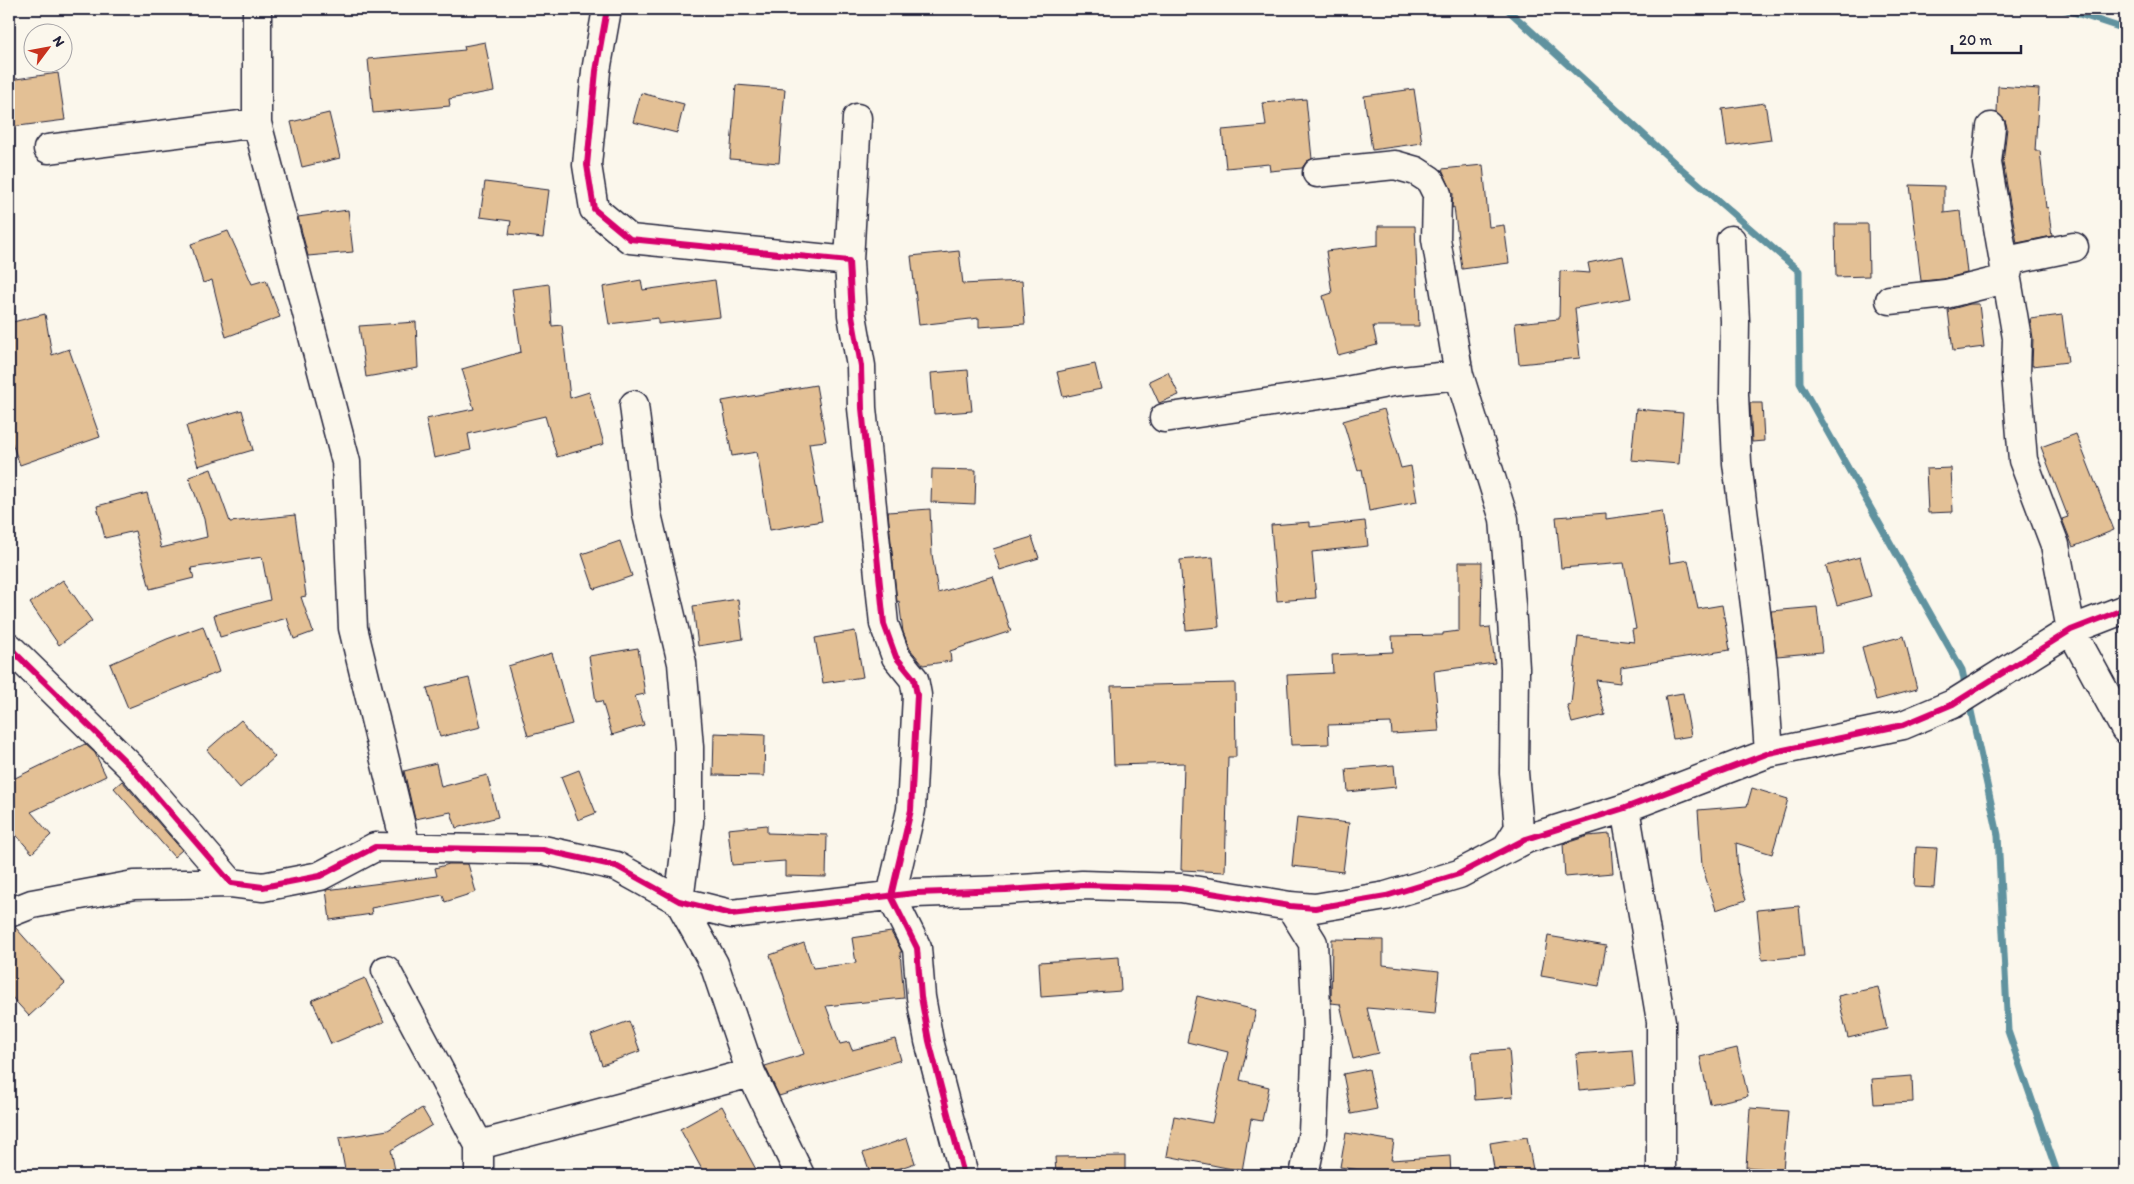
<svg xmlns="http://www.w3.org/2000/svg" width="2134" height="1184" viewBox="0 0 2134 1184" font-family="Itim,sans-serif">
	<rect width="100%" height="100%" fill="#fbf7ec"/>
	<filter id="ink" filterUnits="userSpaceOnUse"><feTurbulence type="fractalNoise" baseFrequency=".02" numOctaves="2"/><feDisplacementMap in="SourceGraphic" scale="10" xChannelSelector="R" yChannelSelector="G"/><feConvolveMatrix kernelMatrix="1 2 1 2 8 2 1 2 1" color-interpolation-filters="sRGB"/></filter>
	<g filter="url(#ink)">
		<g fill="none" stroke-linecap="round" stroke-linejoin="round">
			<!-- stream -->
			<path stroke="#61929f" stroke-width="7" d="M 1507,9 L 1678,166 L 1799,271 L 1800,383 L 1962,670 L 1966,689
				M 2064,9 L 2125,29
				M 1969,702 L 1998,835 L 2008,1031 L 2058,1175"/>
		</g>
		<!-- building -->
		<path fill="#e3c095" stroke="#22223b" d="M 485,42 L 494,91 L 449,99 L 450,106 L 373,113 L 368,59 L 465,50 L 464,46 Z
			M 58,73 L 65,120 L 11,127 L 9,80 Z
			M 736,85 L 785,89 L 779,163 L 730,159 Z
			M 1998,86 L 2039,89 L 2035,151 L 2040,151 L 2046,208 L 2048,207 L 2052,236 L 2017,243 L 2003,163 L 2007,128 L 2005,120 L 1997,113 Z
			M 1414,89 L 1422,143 L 1372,150 L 1364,96 Z
			M 641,93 L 684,104 L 677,133 L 633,122 Z
			M 1306,99 L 1312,159 L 1307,161 L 1302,168 L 1270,171 L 1269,164 L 1226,168 L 1222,130 L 1266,126 L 1263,103 Z
			M 1765,103 L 1771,140 L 1727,146 L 1722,109 Z
			M 329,113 L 340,158 L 302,167 L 291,122 Z
			M 1483,165 L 1489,227 L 1504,225 L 1509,263 L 1462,269 L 1454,207 L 1452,208 L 1453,194 L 1442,169 Z
			M 485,182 L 549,190 L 543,238 L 509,234 L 511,221 L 480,217 Z
			M 1910,185 L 1944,186 L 1944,213 L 1960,211 L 1967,273 L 1943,279 L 1921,281 Z
			M 348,210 L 353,252 L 308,256 L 298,217 Z
			M 1835,224 L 1868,224 L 1869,276 L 1836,277 Z
			M 1378,226 L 1415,226 L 1419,326 L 1373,326 L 1377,345 L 1338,355 L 1323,296 L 1332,293 L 1326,251 L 1378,245 Z
			M 228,231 L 252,284 L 266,280 L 280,317 L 226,337 L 212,280 L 203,283 L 191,244 Z
			M 959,251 L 963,284 L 1022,281 L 1025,324 L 979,327 L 979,318 L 919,325 L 911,256 Z
			M 1623,256 L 1631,298 L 1575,308 L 1580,358 L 1519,364 L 1515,323 L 1559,319 L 1560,271 L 1590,273 L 1588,263 Z
			M 641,280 L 643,290 L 715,280 L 720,317 L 658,324 L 658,318 L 609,324 L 603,287 Z
			M 549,284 L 552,326 L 562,325 L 570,398 L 589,392 L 604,444 L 557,457 L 545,416 L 468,434 L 471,450 L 434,458 L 426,419 L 474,409 L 462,369 L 521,352 L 512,289 Z
			M 1970,304 L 1979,304 L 1984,347 L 1953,351 L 1948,310 Z
			M 45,314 L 52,355 L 69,349 L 100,437 L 20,465 L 9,435 L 9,323 Z
			M 2062,315 L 2068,362 L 2032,366 L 2033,338 L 2030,319 Z
			M 416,322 L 418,368 L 366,377 L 359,326 Z
			M 1095,364 L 1101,389 L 1063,397 L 1057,372 Z
			M 968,370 L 972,411 L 934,414 L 931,373 Z
			M 1168,372 L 1179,395 L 1159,403 L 1149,381 Z
			M 816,385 L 826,441 L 809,443 L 822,521 L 770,530 L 757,452 L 732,456 L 722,401 Z
			M 1750,403 L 1762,403 L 1764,441 L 1752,442 Z
			M 1384,409 L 1401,468 L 1411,466 L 1417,502 L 1369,511 L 1362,469 L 1358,471 L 1343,421 Z
			M 1636,409 L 1683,413 L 1679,464 L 1631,460 Z
			M 242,410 L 253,450 L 198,466 L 186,426 Z
			M 2076,434 L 2114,530 L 2073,547 L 2062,519 L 2068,517 L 2041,447 Z
			M 1951,468 L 1953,512 L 1928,513 L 1926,469 Z
			M 211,469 L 230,522 L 295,515 L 306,596 L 301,597 L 313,632 L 294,639 L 287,618 L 220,637 L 214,615 L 270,600 L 262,557 L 191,568 L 194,578 L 150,589 L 135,531 L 105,538 L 97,506 L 147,493 L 161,548 L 207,537 L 204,519 L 189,477 Z
			M 932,469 L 976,470 L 975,504 L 931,502 Z
			M 930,509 L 932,554 L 938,593 L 993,576 L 1011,631 L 950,651 L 951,661 L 923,665 L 910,649 L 903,632 L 899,601 L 897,602 L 888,512 Z
			M 1662,511 L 1670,563 L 1688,560 L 1698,609 L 1722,605 L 1730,650 L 1621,667 L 1620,683 L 1596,680 L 1605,715 L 1572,723 L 1567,705 L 1571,704 L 1578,636 L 1634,642 L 1632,630 L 1636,629 L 1624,563 L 1561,568 L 1556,517 L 1606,513 L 1606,519 Z
			M 1365,521 L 1368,546 L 1312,552 L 1316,598 L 1277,601 L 1271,525 L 1310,522 L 1310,527 Z
			M 1032,537 L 1039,558 L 1000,570 L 993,549 Z
			M 620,541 L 632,576 L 594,589 L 582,554 Z
			M 1213,557 L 1219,627 L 1186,630 L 1180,560 Z
			M 1860,557 L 1871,596 L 1837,605 L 1826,566 Z
			M 1459,562 L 1482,562 L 1481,628 L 1490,627 L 1495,663 L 1434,671 L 1439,731 L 1392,734 L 1391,723 L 1328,725 L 1329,744 L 1291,745 L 1287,675 L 1333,673 L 1332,655 L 1393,652 L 1392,636 L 1443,635 L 1443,633 L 1459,631 Z
			M 63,580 L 92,621 L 59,645 L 30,603 Z
			M 738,599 L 743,639 L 698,646 L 693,606 Z
			M 1817,607 L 1822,652 L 1777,656 L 1771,611 Z
			M 203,626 L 219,672 L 128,708 L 110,664 L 167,639 Z
			M 855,631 L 863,677 L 823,683 L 815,638 Z
			M 1904,636 L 1917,689 L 1876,700 L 1862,647 Z
			M 638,648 L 645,694 L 635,696 L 644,725 L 612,735 L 602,701 L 596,702 L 589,656 Z
			M 552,653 L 572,724 L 528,736 L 508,666 Z
			M 469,678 L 481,727 L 440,737 L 427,688 Z
			M 1235,683 L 1236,757 L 1228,757 L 1225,872 L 1181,870 L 1184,763 L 1114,765 L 1111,686 Z
			M 1683,693 L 1691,736 L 1673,739 L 1665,696 Z
			M 241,720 L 275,757 L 240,788 L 207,750 Z
			M 714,733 L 765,735 L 764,776 L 713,775 Z
			M 85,744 L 95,753 L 106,776 L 31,812 L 51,835 L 32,853 L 9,827 L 9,781 Z
			M 436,763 L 441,787 L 487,775 L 498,817 L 456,828 L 451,812 L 415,819 L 404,771 Z
			M 1394,765 L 1396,787 L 1348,792 L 1346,769 Z
			M 579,770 L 596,813 L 578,820 L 561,777 Z
			M 122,781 L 182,850 L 174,857 L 114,788 Z
			M 1752,788 L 1788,799 L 1772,854 L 1736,843 L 1738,873 L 1746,900 L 1716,910 L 1702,866 L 1698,810 L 1747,806 Z
			M 1297,817 L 1349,823 L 1343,872 L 1292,866 Z
			M 767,825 L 767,833 L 827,835 L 826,877 L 785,876 L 785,861 L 732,865 L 728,829 Z
			M 1610,834 L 1613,873 L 1565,877 L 1563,844 L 1588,836 Z
			M 1916,847 L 1937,848 L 1934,888 L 1914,887 Z
			M 449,864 L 468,864 L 476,892 L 445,902 L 443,895 L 371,908 L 372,914 L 330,920 L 326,890 L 437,876 L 435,868 Z
			M 1799,906 L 1804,956 L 1762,960 L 1757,910 Z
			M 15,927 L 65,983 L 29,1016 L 9,994 L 9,928 Z
			M 891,932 L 902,952 L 900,952 L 904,998 L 826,1006 L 840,1044 L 849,1042 L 852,1050 L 895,1039 L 901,1060 L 779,1096 L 765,1066 L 804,1054 L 770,955 L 804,943 L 813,968 L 856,963 L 852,938 Z
			M 1548,936 L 1606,946 L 1599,986 L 1541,976 Z
			M 1332,939 L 1383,940 L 1383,965 L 1439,971 L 1435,1014 L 1367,1008 L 1378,1053 L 1353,1059 L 1340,1004 L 1331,1003 Z
			M 1119,957 L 1121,991 L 1041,997 L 1039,962 Z
			M 365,978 L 384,1022 L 331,1044 L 312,1000 Z
			M 1878,987 L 1887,1029 L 1848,1038 L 1838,996 Z
			M 1197,996 L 1256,1010 L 1240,1080 L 1269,1087 L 1262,1121 L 1251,1119 L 1242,1171 L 1167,1156 L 1174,1116 L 1212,1123 L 1228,1052 L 1187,1042 Z
			M 629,1021 L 640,1051 L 602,1065 L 591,1035 Z
			M 1737,1048 L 1748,1096 L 1710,1104 L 1700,1057 Z
			M 1509,1049 L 1513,1097 L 1475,1100 L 1472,1052 Z
			M 1632,1050 L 1635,1085 L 1579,1090 L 1576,1054 Z
			M 1369,1069 L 1377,1109 L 1351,1114 L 1343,1074 Z
			M 1912,1076 L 1913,1102 L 1874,1104 L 1872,1079 Z
			M 722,1106 L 759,1175 L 705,1175 L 680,1129 Z
			M 422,1108 L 432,1125 L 391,1150 L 396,1175 L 346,1175 L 339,1138 L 388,1130 Z
			M 1750,1108 L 1788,1111 L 1783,1170 L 1746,1167 Z
			M 1346,1133 L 1394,1141 L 1391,1160 L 1450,1156 L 1451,1175 L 1380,1175 L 1380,1173 L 1340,1167 Z
			M 1527,1137 L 1534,1175 L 1495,1175 L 1490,1143 Z
			M 907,1138 L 915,1163 L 880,1175 L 871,1175 L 863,1153 Z
			M 1125,1156 L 1125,1175 L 1056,1175 L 1055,1157 Z"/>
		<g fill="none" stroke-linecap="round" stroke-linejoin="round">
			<defs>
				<path id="minor" d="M 257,9 L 257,123 L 346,462 L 353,628 L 406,847
					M 607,9 L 596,71 L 587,165 L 594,209 L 630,239 L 849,261 L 852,315 L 861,366 L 862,408 L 884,624 L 896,657 L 914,679 L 917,695 L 911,810 L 891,896 L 917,948 L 921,997 L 929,1041 L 964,1175
					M 1991,127 L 1987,163 L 2017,338 L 2016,374 L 2023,460 L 2055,545 L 2071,630 L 2125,729
					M 48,149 L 257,123
					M 1317,173 L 1395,165 L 1416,171 L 1430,180 L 1437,194 L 1436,239 L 1459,375 L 1504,519 L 1511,605 L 1515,668 L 1514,773 L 1519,828 L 1507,847
					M 1731,240 L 1735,321 L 1734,394 L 1737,463 L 1763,668 L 1769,753
					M 849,261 L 857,118
					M 1890,300 L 1946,294 L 2006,279 L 2010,262 L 2016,259 L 2074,247
					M 634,405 L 647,514 L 682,663 L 689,747 L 689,822 L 679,901 L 714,964 L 751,1073 L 800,1175
					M 1164,418 L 1346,391 L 1392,382 L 1459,375
					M 9,647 L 132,768 L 231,883 L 263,887 L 320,876 L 375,847 L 543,850 L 616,866 L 679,901 L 731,914 L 915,893 L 1006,890 L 1082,885 L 1181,888 L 1290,906 L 1315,908 L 1386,896 L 1459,874 L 1526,839 L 1625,808 L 1769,753 L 1903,725 L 1953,704 L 2071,630 L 2125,609
					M 1625,808 L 1661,1021 L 1661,1175
					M 1290,906 L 1313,943 L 1317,1028 L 1315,1086 L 1313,1132 L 1304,1175
					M 9,913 L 32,904 L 134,885 L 231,883
					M 386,970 L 479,1145 L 479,1175
					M 479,1145 L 751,1073"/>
			</defs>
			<!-- minor casing -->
			<use href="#minor" stroke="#22223b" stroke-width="31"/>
			<!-- minor -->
			<use href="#minor" stroke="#fbf7ec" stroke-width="28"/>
			<defs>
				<path id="cycleway" d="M 607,9 L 596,71 L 587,165 L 594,209 L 630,239 L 849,261 L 852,315 L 861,366 L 862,408 L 884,624 L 896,657 L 914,679 L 917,695 L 911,810 L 891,896 L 917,948 L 921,997 L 929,1041 L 964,1175
					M 9,647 L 132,768 L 231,883 L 263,887 L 320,876 L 375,847 L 543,850 L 616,866 L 679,901 L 731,914 L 915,893 L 1006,890 L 1082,885 L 1181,888 L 1290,906 L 1315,908 L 1386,896 L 1459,874 L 1526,839 L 1625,808 L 1769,753 L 1903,725 L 1953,704 L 2071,630 L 2125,609"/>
			</defs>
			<!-- cycleway casing -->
			<use href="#cycleway" stroke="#fbf7ec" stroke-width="9"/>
			<!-- cycleway -->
			<use href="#cycleway" stroke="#d6006c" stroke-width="6"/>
		</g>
	</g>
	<!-- margin -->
	<rect width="2134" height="1184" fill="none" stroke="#fbf7ec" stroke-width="30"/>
	<rect x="15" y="15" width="2104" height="1154" fill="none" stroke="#22223b" stroke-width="2" filter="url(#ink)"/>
	<!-- north arrow -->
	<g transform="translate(48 48) rotate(58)"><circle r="24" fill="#fbf7ec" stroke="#a4a2a5"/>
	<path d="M0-4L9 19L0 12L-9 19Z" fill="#c8321e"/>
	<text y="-8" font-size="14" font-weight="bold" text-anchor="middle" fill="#22223b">N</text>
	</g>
	<!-- scale -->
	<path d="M1952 45v8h69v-8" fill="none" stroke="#22223b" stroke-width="2.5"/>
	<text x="1959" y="45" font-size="15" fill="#22223b" stroke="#fbf7ec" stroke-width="4" paint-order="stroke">20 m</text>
</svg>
